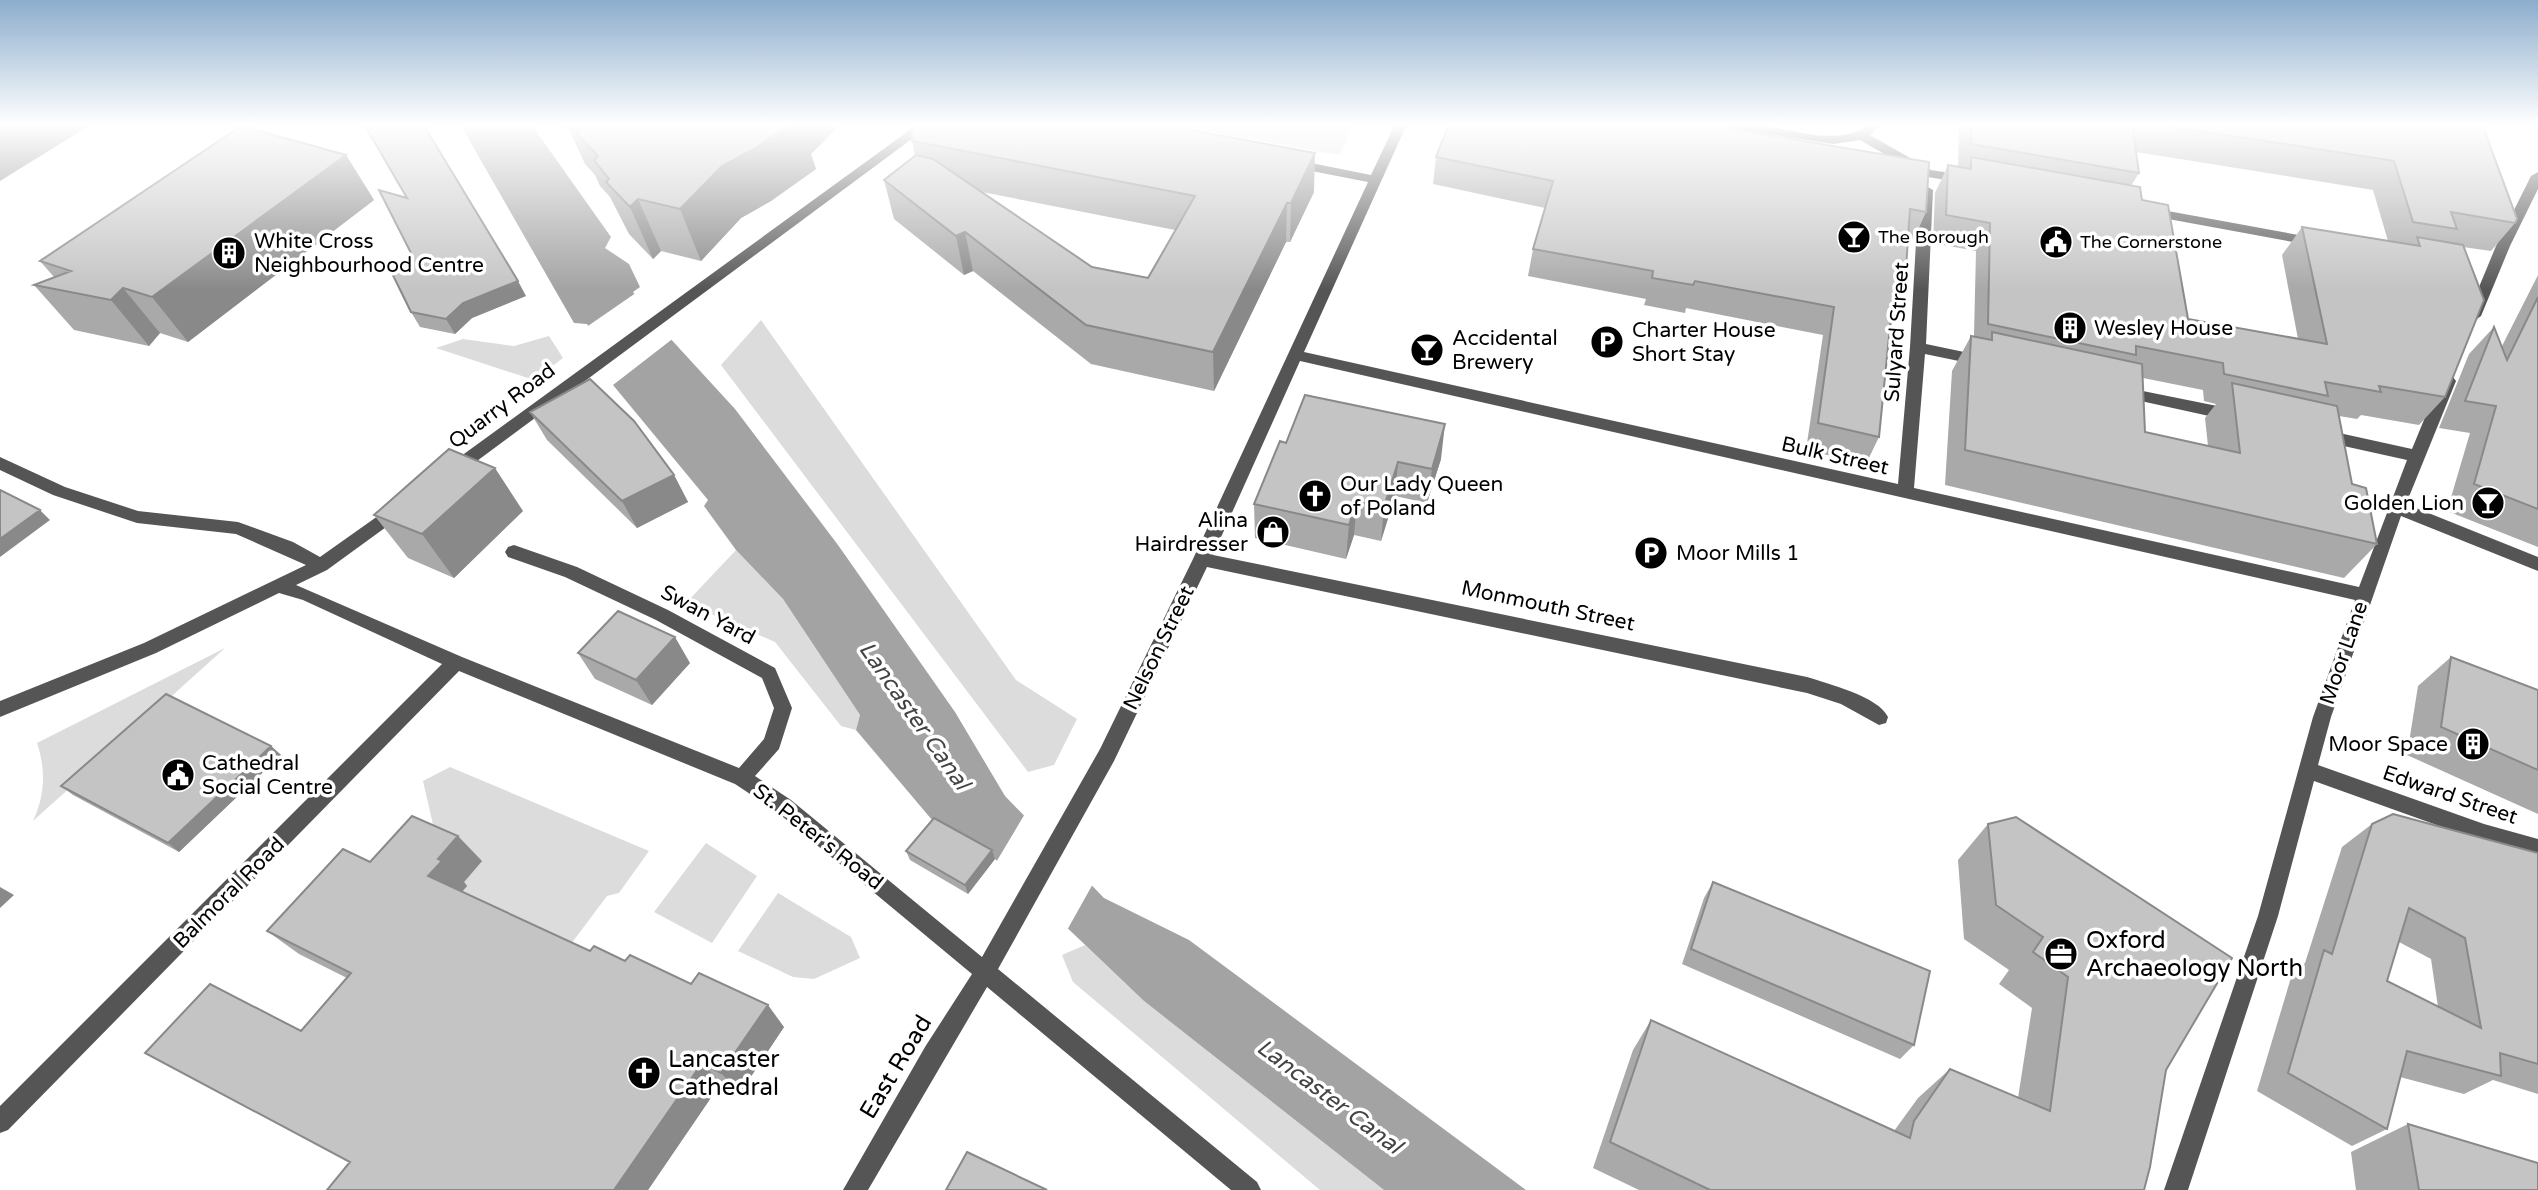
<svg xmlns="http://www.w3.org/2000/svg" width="2538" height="1190" viewBox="0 0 2538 1190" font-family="'Varela Round',sans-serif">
	<rect width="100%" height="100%" fill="#fff"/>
	<!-- green -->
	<path fill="#dcdcdc" d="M 1166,124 L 1355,124 L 1339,155 Z
		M 761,320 L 1016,680 L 1077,719 L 1054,765 L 1028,772 L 721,365 Z
		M 549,336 L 563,358 L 534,380 L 436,348 L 463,339 L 514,346 Z
		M 736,550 L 783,599 L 860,715 L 856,730 L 841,726 L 775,642 L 686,603 Z
		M 225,648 L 33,821 C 45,795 46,770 37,743 Z
		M 450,767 L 649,851 L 619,893 L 607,896 L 565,952 L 454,901 L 463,884 L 437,842 L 423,781 Z
		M 706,843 L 757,876 L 712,943 L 654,912 Z
		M 778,893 L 851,937 L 860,958 L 814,979 L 793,977 L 738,951 Z
		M 1085,945 L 1144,1001 L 1384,1190 L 1320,1190 L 1073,982 L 1062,955 Z"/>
	<!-- water -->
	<path fill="#a3a3a3" d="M 460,124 L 531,124 L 611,237 L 605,248 L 629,264 L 640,287 L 633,292 L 657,324 L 735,409 L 838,545 L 955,712 L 1005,796 L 1104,898 L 1189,940 L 1526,1190 L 1384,1190 L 1144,1001 L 995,859 L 938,827 L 856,730 L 860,715 L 783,599 L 736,550 L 704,506 L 708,500 L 613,385 L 616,371 L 587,324 L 574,323 Z"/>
	<!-- pier -->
	<path fill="#fff" d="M 643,288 L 638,292 L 675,337 L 613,385 L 610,380 L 612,372 L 585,328 Z
		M 1026,812 L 1094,882 L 1066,932 L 995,864 Z"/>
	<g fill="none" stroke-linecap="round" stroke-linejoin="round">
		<!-- minor -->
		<path fill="#555" fill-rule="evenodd" d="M 918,124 L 932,124 L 458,475 L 446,475 L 444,471 L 446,467 Z
			M 1395,124 L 1407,124 L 1304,352 L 1898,484 L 1910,347 L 1919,190 L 1926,186 L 1933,190 L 1926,344 L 1983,356 L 1991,361 L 1983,366 L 1925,354 L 1914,488 L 2359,587 L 2407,460 L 2321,441 L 2313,435 L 2321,429 L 2412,449 L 2440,381 L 2443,377 L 2453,377 L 2456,381 L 2406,504 L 2538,557 L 2538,571 L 2401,516 L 2331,717 L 2318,765 L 2484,824 L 2538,839 L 2538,857 L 2484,842 L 2314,781 L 2278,916 L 2188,1190 L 2164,1190 L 2258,916 L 2313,717 L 2355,600 L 1300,361 L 1213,555 L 1807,677 C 1828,684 1878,696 1888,717 L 1886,723 L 1879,725 L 1841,704 L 1807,693 L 1207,567 L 1114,761 L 998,969 L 1257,1182 L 1261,1190 L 1231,1190 L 987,987 L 868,1190 L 843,1190 L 925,1047 L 972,974 L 777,812 L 735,784 L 459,671 L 8,1130 L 0,1133 L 0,1106 L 442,664 L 303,600 L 279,593 L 156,653 L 0,717 L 0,701 L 144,643 L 306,565 L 236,534 L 137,523 L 53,495 L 0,470 L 0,457 L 65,487 L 138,511 L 238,522 L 293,542 L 320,557 L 392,506 L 404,506 L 406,510 L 404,514 L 327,570 L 296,585 L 462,657 L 739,768 L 764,739 L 774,708 L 762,678 L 656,620 L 565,577 L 508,557 L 505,552 L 508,547 L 514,545 L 577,567 L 668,610 L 775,668 L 792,708 L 779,749 L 755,776 L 791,800 L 982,957 L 1100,749 L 1193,559 L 1368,182 L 1291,167 L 1284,163 L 1291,159 L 1371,175 Z
			M 1724,124 C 1735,124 1746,123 1757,124 C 1791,129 1840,148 1869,124 L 1882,124 L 1870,135 L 1931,170 L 1964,175 L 1971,179 L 1964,183 L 1922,176 L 1860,140 L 1833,144 L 1730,128 Z
			M 2538,172 L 2538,189 L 2510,246 L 2481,316 L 2474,321 L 2469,319 L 2467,316 L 2496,246 L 2531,176 Z
			M 2146,207 L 2315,238 L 2322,242 L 2315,246 L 2141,214 L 2139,211 Z
			M 2123,387 L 2232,409 L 2240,415 L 2232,421 L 2118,396 L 2115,392 L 2118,388 Z"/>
	</g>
	<!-- wall -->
	<path fill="#a9a9a9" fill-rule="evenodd" d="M 549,124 L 834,124 L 836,129 L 811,154 L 816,169 L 771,201 L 741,218 L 701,261 L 661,251 L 653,259 L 629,234 L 610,197 L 600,186 L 595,175 L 585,164 L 569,129 Z
		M 1449,124 L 1926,212 L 1914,239 L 1908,238 L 1904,299 L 1891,326 L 1890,326 L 1879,437 L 1866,464 L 1806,450 L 1823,335 L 1686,308 L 1685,313 L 1644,305 L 1646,299 L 1528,276 L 1533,249 L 1545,208 L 1433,184 L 1436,157 Z
		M 1959,124 L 2482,124 L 2515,223 L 2491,251 L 2463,247 L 2445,397 L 2419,425 L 2361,415 L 2357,419 L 2339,416 L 2352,484 L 2377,544 L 2344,578 L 1945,485 L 1952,371 L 1971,336 L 1974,336 L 1976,251 L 1933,243 L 1935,193 L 1948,165 L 1958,167 ZM 2136,152 L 2373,190 L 2388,241 L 2302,227 L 2282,255 L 2298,339 L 2188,319 L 2142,200 L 2131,186 L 2139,173 ZM 2143,378 L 2203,390 L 2204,401 L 2216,404 L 2205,418 L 2208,446 L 2145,432 Z
		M 1192,127 L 1192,131 L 1314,192 L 1290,242 L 1286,242 L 1214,391 L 1091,364 L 973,271 L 964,275 L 894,219 L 884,180 L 915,156 L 912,141 ZM 982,192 L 1175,230 L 1148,278 L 1092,267 Z
		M 346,155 L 374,200 L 188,342 L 160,333 L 149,346 L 74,330 L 34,285 L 54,277 L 40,261 Z
		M 2538,275 L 2538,547 L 2447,511 L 2470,433 L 2439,428 L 2469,354 L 2494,327 L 2502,346 Z
		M 526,296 L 472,318 L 455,334 L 420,327 L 411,312 Z
		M 530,412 L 674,475 L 688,502 L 637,528 L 547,440 Z
		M 1286,443 L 1441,459 L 1427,503 L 1395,496 L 1381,541 L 1354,535 L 1346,559 L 1255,538 L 1254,504 Z
		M 523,511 L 454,578 L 408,558 L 374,515 Z
		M 578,653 L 690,663 L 652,705 L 595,679 Z
		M 2451,657 L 2538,690 L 2538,814 L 2407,755 L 2418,686 Z
		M 271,746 L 281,755 L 179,852 L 73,795 L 61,786 Z
		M 1988,824 L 2166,1070 L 2144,1190 L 1639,1190 L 1593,1168 L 1633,1050 L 1651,1020 L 1894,1131 L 1918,1098 L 1950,1069 L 2018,1098 L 2032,1008 L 1999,984 L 2009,970 L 1964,939 L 1958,860 Z
		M 2372,824 L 2538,853 L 2538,1094 L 2493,1080 L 2464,1094 L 2400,1077 L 2387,1129 L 2352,1146 L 2257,1091 L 2293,971 L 2305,963 L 2342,847 ZM 2399,942 L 2431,959 L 2438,1007 L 2387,981 Z
		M 992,850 L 995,859 L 968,894 L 910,860 L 906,851 Z
		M 482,861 L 464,882 L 467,886 L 462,892 L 590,951 L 625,961 L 784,1027 L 740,1093 L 721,1083 L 648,1190 L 327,1190 L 350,1162 L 145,1053 L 301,1031 L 347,978 L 299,954 L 267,931 L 370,862 Z
		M 1713,882 L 1914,1045 L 1900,1059 L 1682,964 L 1704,898 Z
		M 2408,1124 L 2538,1190 L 2356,1190 L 2351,1152 Z"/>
	<!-- shaded-wall -->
	<path fill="#898989" d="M 8,124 L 92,124 L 0,181 L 0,129 Z
		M 787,124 L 834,124 L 836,129 L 811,154 L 816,169 L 771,201 L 741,218 L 701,261 L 680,209 L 722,166 Z
		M 1315,153 L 1314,192 L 1290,242 L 1291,203 Z
		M 346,155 L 374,200 L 188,342 L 152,297 Z
		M 638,199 L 661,251 L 653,259 L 630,207 Z
		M 1287,203 L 1286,242 L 1214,391 L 1213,352 Z
		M 965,232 L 973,271 L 964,275 L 956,236 Z
		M 518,281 L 526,296 L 472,318 L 455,334 L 446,319 L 463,303 Z
		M 123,288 L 160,333 L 149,346 L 111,300 Z
		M 1445,424 L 1441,459 L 1427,503 L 1432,469 Z
		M 1398,462 L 1395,496 L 1381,541 L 1384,507 Z
		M 495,468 L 523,511 L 454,578 L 422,534 Z
		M 674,475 L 688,502 L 637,528 L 622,501 Z
		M 1357,501 L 1354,535 L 1346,559 L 1349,525 Z
		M 40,510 L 50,520 L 0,557 L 0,539 Z
		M 675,637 L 690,663 L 652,705 L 636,680 Z
		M 271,746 L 281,755 L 179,852 L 168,843 Z
		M 458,836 L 482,861 L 464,882 L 467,886 L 454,901 L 428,876 L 438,859 Z
		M 992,850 L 995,859 L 968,894 L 965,885 Z
		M 0,887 L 14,895 L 0,908 Z
		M 768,1005 L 784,1027 L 740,1093 L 721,1073 Z
		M 702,1063 L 721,1083 L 648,1190 L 614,1190 Z"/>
	<!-- building -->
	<path fill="#c4c4c4" stroke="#898989" stroke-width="2" fill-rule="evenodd" d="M 0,124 L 8,124 L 0,129 Z
		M 364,124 L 423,124 L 518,281 L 463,303 L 446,319 L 411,312 L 388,265 L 413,257 L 379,190 L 407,198 Z
		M 573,124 L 790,124 L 754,149 L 722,166 L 680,209 L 638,199 L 630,207 L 606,182 L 609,179 L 594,160 L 598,156 L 577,134 L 580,131 Z
		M 913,124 L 1171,124 L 1192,127 L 1190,130 L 1315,153 L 1291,203 L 1287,203 L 1213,352 L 1086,325 L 965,232 L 956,236 L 884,180 L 916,155 L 933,159 L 1092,267 L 1148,278 L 1195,196 L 912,141 Z
		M 1449,124 L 1702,124 L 1929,162 L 1926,212 L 1910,209 L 1904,299 L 1893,297 L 1879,437 L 1818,423 L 1834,307 L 1695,281 L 1693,285 L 1652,278 L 1653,271 L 1533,249 L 1553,181 L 1436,157 Z
		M 1971,124 L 2132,124 L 2139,173 L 1971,144 Z
		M 2155,124 L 2482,124 L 2517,219 L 2515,223 L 2451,212 L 2457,229 L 2413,222 L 2394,161 Z
		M 241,126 L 346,155 L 152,297 L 123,288 L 111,300 L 34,285 L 71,271 L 40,261 Z
		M 1971,157 L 2140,187 L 2142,200 L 2168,205 L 2188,319 L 2327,344 L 2302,227 L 2420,246 L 2417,237 L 2463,245 L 2484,300 L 2445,397 L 2379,386 L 2381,392 L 2325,382 L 2328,396 L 2224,374 L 2223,363 L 2136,346 L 2136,355 L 1988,324 L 1990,223 L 1946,215 L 1948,165 L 1971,169 Z
		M 2538,297 L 2538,509 L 2474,484 L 2496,406 L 2465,401 L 2494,327 L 2507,360 Z
		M 1992,332 L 2142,364 L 2145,432 L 2240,453 L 2232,383 L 2337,406 L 2352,484 L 2366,488 L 2377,544 L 1965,450 L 1971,336 L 1992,340 Z
		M 590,379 L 634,421 L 674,475 L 622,501 L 530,412 Z
		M 1305,395 L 1445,424 L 1432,469 L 1398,462 L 1384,507 L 1357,501 L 1349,525 L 1254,504 L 1280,441 L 1286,443 Z
		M 449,449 L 495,468 L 422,534 L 374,515 Z
		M 0,490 L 40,510 L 0,539 Z
		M 618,611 L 675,637 L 636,680 L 578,653 Z
		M 2451,657 L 2538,690 L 2538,770 L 2441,727 Z
		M 166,694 L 271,746 L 168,843 L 61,786 Z
		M 2393,814 L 2538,853 L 2538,1064 L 2500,1053 L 2501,1076 L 2407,1051 L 2387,1129 L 2288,1073 L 2324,950 L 2332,954 L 2372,824 ZM 2409,908 L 2465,938 L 2481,1028 L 2387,981 Z
		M 412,816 L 458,836 L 438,859 L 442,861 L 428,876 L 590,951 L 594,946 L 625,961 L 630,955 L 691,984 L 699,973 L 768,1005 L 721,1073 L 702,1063 L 614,1190 L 327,1190 L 350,1162 L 145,1053 L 210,984 L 301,1031 L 351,973 L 267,931 L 343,849 L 370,862 Z
		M 2016,817 L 2232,958 L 2166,1070 L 2150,1167 L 2144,1190 L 1710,1190 L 1610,1142 L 1651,1020 L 1910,1138 L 1914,1121 L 1950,1069 L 2050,1111 L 2068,977 L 2033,952 L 2043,937 L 1996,905 L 1988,824 Z
		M 934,818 L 992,850 L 965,885 L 906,851 Z
		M 1713,882 L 1930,971 L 1914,1045 L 1691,949 Z
		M 2408,1124 L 2538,1163 L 2538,1190 L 2419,1190 Z
		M 967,1152 L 1047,1190 L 946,1190 Z"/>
	<!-- sky -->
	<linearGradient id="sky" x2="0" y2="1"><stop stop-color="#8cadcc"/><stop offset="0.43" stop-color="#fff"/><stop offset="1" stop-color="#fff" stop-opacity="0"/></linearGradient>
	<rect width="2538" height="290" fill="url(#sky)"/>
	<!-- icons -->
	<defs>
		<symbol id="bar-disc" viewBox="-11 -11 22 22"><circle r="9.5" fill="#000" stroke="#fff"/><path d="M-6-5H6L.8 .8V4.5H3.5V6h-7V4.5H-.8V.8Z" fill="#fff"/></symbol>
		<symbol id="civic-disc" viewBox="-11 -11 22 22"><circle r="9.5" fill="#000" stroke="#fff"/><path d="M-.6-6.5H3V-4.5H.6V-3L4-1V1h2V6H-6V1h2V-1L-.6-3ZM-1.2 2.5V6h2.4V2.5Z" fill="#fff"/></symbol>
		<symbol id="building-disc" viewBox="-11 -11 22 22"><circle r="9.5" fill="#000" stroke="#fff"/><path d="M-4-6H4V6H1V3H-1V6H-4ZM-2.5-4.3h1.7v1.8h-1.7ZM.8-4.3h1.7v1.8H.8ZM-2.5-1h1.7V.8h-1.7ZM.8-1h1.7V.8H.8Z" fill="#fff"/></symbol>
		<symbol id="parking-disc" viewBox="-11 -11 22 22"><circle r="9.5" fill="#000" stroke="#fff"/><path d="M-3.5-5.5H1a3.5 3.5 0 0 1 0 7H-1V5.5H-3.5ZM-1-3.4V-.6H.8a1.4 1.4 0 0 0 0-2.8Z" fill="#fff"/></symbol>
		<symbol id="church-disc" viewBox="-11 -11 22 22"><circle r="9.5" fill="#000" stroke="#fff"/><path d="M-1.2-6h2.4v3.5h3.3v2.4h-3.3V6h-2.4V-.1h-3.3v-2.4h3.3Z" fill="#fff"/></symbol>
		<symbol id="shop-disc" viewBox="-11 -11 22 22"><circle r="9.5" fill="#000" stroke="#fff"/><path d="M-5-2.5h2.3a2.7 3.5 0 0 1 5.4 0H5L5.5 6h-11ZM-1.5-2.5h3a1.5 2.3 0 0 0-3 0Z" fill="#fff"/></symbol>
		<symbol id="office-disc" viewBox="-11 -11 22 22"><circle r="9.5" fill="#000" stroke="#fff"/><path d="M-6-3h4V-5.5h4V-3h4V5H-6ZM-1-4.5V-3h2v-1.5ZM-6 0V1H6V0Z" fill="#fff"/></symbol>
	</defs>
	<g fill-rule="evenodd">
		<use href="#bar-disc" x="1835" y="218" width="38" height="38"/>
		<use href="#civic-disc" x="2037" y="223" width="38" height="38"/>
		<use href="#building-disc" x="210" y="234" width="38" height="38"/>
		<use href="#building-disc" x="2051" y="309" width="38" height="38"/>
		<use href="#parking-disc" x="1588" y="323" width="38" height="38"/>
		<use href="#bar-disc" x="1408" y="331" width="38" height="38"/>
		<use href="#church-disc" x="1296" y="477" width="38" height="38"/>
		<use href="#bar-disc" x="2469" y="484" width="38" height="38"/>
		<use href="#shop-disc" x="1254" y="513" width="38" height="38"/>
		<use href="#parking-disc" x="1632" y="534" width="38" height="38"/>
		<use href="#building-disc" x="2454" y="725" width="38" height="38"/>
		<use href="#civic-disc" x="159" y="756" width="38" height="38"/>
		<use href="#office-disc" x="2042" y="935" width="38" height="38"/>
		<use href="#church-disc" x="625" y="1054" width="38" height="38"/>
	</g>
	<g text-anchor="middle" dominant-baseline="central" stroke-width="7" stroke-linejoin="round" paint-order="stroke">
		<!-- far-poi labels -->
		<g font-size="18" fill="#000" stroke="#fff" text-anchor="start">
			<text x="1878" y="237">The Borough</text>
			<text x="2080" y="242">The Cornerstone</text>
		</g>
		<!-- poi labels -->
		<g font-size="21" fill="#000" stroke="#fff" text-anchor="start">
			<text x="254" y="241">White Cross<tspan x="254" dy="24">Neighbourhood Centre</tspan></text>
			<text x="2094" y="328">Wesley House</text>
			<text x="1632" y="330">Charter House<tspan x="1632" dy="24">Short Stay</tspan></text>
			<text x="1452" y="338">Accidental<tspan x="1452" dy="24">Brewery</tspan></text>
			<text x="1340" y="484">Our Lady Queen<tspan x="1340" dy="24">of Poland</tspan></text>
			<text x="2464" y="503" text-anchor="end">Golden Lion</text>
			<text x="1248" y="520" text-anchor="end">Alina<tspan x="1248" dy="24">Hairdresser</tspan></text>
			<text x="1676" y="553">Moor Mills 1</text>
			<text x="2448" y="744" text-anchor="end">Moor Space</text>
			<text x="202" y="763">Cathedral<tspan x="202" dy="24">Social Centre</tspan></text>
		</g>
		<!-- street labels -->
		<g font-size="21" fill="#000" stroke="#fff">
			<text transform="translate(1897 332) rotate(-86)">Sulyard Street</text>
			<text transform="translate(502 406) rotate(-37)">Quarry Road</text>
			<text transform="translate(1835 456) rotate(13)">Bulk Street</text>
			<text transform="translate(1548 606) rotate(12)">Monmouth Street</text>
			<text transform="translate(708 615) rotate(28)">Swan Yard</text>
			<text transform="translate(1159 648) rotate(-64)">Nelson Street</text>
			<text transform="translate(2344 653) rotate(-71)">Moor Lane</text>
			<text transform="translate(2450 795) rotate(19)">Edward Street</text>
			<text transform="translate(818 837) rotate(38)">St. Peter's Road</text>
			<text transform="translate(229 893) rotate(-45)">Balmoral Road</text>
		</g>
		<!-- water labels -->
		<g font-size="23" font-style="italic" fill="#444" stroke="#fff">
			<text transform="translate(914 716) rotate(55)">Lancaster Canal</text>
			<text transform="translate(1329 1097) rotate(37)">Lancaster Canal</text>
		</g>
		<!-- near-poi labels -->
		<g font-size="24" fill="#000" stroke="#fff" text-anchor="start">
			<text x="2086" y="940">Oxford<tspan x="2086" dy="28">Archaeology North</tspan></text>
			<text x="668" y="1059">Lancaster<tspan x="668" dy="28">Cathedral</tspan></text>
		</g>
		<!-- near-street labels -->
		<g font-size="24" fill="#000" stroke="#fff">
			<text transform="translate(896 1067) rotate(-59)">East Road</text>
		</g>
	</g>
</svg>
